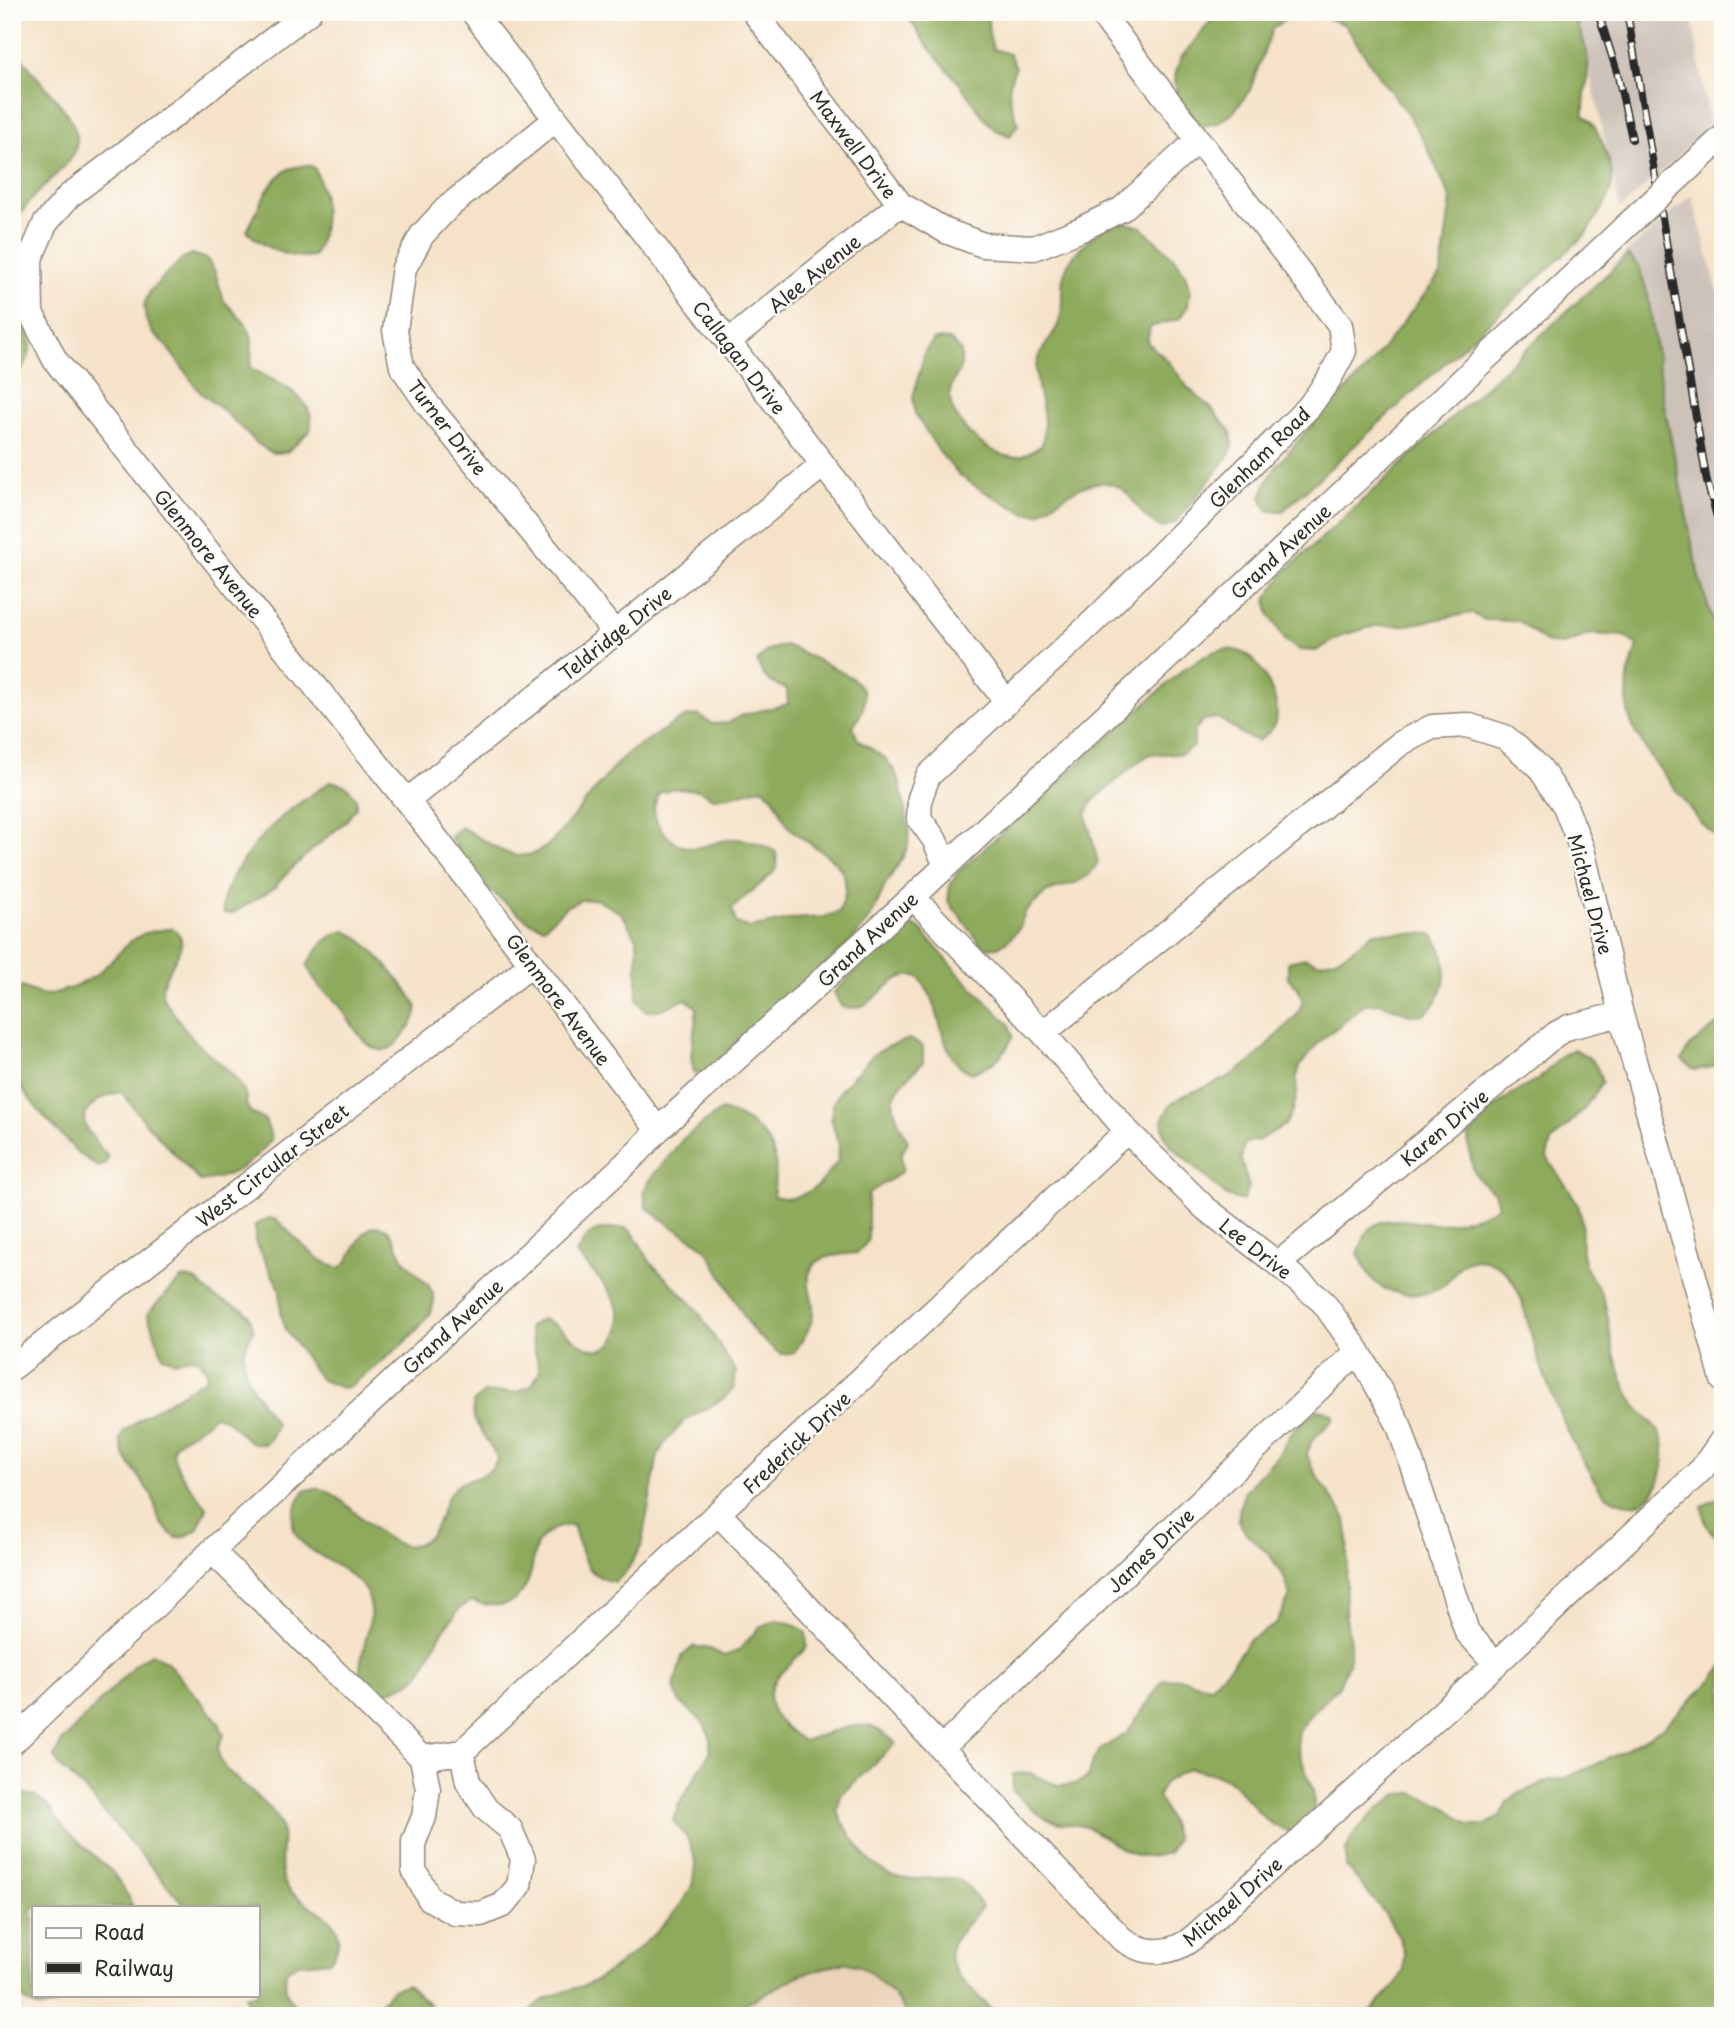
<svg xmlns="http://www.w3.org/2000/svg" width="1735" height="2028" viewBox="0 0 1735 2028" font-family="'Playpen Sans',sans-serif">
	<rect width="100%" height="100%" fill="#fdfcf7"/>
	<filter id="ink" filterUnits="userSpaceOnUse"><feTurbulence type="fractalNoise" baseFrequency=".0143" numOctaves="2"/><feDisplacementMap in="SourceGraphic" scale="14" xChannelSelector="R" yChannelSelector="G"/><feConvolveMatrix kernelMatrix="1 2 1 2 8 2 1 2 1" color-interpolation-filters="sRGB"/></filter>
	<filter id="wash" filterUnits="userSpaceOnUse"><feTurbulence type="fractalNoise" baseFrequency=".00686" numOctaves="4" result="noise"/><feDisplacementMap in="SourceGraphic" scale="28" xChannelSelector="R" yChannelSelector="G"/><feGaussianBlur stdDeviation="1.57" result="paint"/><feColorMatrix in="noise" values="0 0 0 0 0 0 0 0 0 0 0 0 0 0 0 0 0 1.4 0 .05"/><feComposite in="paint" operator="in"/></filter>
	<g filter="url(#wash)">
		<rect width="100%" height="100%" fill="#f5e2c8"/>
		<!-- built -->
		<path fill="#ebd3b8" d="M 855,1888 L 959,2016 L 695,2016 Z"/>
		<!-- industrial -->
		<path fill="#cdc2b9" d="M 1571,12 L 1691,12 L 1710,127 L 1620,209 L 1582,37 Z
			M 1692,195 L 1723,311 L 1723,693 L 1612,265 Z"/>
		<!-- forest -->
		<path fill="#8eaa5c" stroke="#5c6a44" stroke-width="2" fill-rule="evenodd" d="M 905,12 L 973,12 L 988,19 L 989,34 L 993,49 L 1009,54 L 1016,67 C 1004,90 1010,101 1018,124 L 1010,136 L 996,130 L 985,119 L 959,83 L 928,47 Z
			M 1218,12 L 1572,12 C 1580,31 1589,50 1588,71 C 1587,86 1583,100 1584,115 C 1594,123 1597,131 1602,142 C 1622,189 1610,194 1586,234 L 1283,511 L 1268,511 L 1261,498 L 1267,482 L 1275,468 L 1308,429 L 1366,370 L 1441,273 L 1451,199 L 1425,143 L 1408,114 L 1380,78 L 1345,25 L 1332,20 L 1315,15 L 1300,16 L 1285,20 L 1272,29 L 1250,90 L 1232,114 L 1218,123 L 1203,126 L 1192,117 L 1176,92 L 1175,76 L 1180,59 Z
			M 12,39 C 17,48 22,59 29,67 C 46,91 97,131 68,162 C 48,184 26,200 12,228 Z
			M 307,165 L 314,167 C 327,193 327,231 314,256 C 291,260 263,248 247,231 C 257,211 268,180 289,169 C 294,167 301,166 307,165 Z
			M 1110,223 L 1127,223 L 1141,227 L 1176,260 L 1185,274 L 1190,290 L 1188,306 L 1179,319 L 1150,327 L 1147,342 L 1169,362 L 1188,388 L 1212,409 L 1231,432 L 1233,447 L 1225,461 L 1176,522 L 1163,528 C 1145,520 1143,513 1131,498 C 1105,464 1064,495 1039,514 L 1025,513 L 983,491 L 959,475 L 940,453 L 915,414 L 913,397 L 925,351 L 935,339 L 950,340 L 961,352 C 961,357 962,364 960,368 C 957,377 950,384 950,394 C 948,420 987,455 1012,457 C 1023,458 1033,451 1042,445 C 1049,411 1037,400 1036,370 C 1036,354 1050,341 1057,327 C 1065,311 1060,296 1063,279 C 1067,254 1092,237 1110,223 Z
			M 192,254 L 207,259 L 215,272 L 224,301 L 246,324 L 252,338 L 251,368 C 271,380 302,390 310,414 C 312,419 311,426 310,431 L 287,452 L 272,453 L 258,444 L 224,411 L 200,392 L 164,343 L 153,334 L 146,320 L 144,305 L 150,291 L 183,258 Z
			M 1628,255 L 1639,267 L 1648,295 L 1664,405 L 1699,578 L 1723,652 L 1723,842 L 1701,823 L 1652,759 L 1635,732 L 1629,717 L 1627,702 L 1628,676 L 1637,646 L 1625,636 L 1591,634 L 1561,645 L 1545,642 L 1519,621 L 1485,620 L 1471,613 L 1407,625 L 1375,626 L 1343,635 L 1316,651 L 1299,650 L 1285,640 L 1269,614 L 1267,598 L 1285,572 Z
			M 12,287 C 25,319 46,353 12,379 Z
			M 785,645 C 799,651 813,658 826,664 C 857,678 879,692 853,726 L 858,740 L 885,758 L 894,770 L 900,783 L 909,830 L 908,846 L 902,859 L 885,885 L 873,913 L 854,939 L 797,989 L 749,1028 L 708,1072 L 694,1073 L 691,1057 L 697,1008 L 686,999 L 659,1010 L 645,1011 L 637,999 L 637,939 L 622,914 L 596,899 L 581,900 L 567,906 L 544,927 L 530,922 L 472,877 L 450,836 L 461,827 L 502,851 L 517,856 L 533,854 L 546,847 L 558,835 L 619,761 L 630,751 L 684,717 L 699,715 L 712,724 L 728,723 L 742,715 L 788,704 L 787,689 C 769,683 763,679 757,661 L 768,650 ZM 763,787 C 767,791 771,795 774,799 C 780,808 783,820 790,828 C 819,856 862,861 839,912 L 824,917 L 793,919 L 750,928 L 736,923 L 732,909 C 746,894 764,884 777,868 L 776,852 C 764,845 749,839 735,839 C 720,839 706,848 692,848 C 674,848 654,827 654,809 C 654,804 657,798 659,793 L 673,788 L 699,790 L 713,798 L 730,796 Z
			M 1227,649 C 1232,650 1239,650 1244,653 C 1261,662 1281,701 1276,720 C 1273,730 1266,735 1258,741 L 1244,735 L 1218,718 L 1203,720 L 1194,731 L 1194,746 L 1181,754 L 1150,754 L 1138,762 L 1093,801 L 1086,814 L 1098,863 L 1089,875 L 1077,882 L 1047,892 L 1025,912 L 1020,927 L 1011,938 L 998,947 L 984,948 L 948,901 L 950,886 L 958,872 L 1185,668 L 1212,652 Z
			M 331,781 L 347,786 L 356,799 L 356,807 L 347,820 L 294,866 L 273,889 L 231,914 L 223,913 C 219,882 260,836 282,817 C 297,803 315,793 331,781 Z
			M 913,925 L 920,929 L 961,976 L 1009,1024 L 1013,1036 C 1003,1058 994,1064 972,1073 C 941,1061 943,1022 931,996 C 927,990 923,983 919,977 C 886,967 875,1019 841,1006 L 834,992 L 898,931 Z
			M 172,928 C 200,945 155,972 163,998 C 172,1011 182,1026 193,1039 C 207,1055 252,1082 246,1105 L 251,1113 L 265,1120 L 272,1139 C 252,1164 233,1178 200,1181 L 195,1176 L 146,1123 L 122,1093 C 109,1091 79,1108 85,1125 C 89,1136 101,1148 108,1157 L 105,1165 L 98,1167 L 78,1153 L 40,1112 L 12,1077 L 12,983 L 39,994 L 48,995 L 72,988 L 97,975 L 131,941 L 145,933 Z
			M 345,931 C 349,933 355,935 359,938 C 370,947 417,998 417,1009 C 418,1017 407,1030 402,1037 C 375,1074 354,1025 338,1004 C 332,997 324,992 318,985 C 314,980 311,972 307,966 C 318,948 323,937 345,931 Z
			M 1374,932 L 1432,934 C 1453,961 1449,992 1424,1015 L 1409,1014 L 1380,1003 L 1365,1004 L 1319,1042 L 1300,1066 L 1296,1080 L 1297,1095 L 1292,1112 L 1285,1125 L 1259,1140 L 1245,1143 L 1241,1159 L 1249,1187 L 1243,1201 L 1227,1196 L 1172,1147 L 1164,1134 L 1162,1120 L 1170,1106 L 1182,1096 L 1225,1079 L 1252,1061 L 1297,1015 L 1303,1001 L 1298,988 L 1288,978 L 1288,962 L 1305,958 L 1320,963 L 1335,959 L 1350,951 Z
			M 1723,1020 L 1723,1062 L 1708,1068 L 1694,1070 L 1682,1060 L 1689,1047 Z
			M 909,1039 L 923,1046 L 923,1062 C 889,1097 885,1096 908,1141 L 901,1155 L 903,1170 C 892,1181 879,1184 868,1195 L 868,1241 L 857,1253 C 836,1255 805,1255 809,1285 C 810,1294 814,1304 813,1312 C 812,1328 802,1340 794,1353 L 780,1354 L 756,1334 L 748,1323 L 709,1253 L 699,1243 L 671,1226 L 646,1207 L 644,1190 L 652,1177 L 683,1139 L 721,1110 C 745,1116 772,1134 775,1162 C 777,1172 774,1185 773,1196 L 789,1199 L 804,1194 L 818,1186 L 838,1161 L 839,1146 L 831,1118 L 833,1103 L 841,1089 L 873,1055 L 887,1047 Z
			M 1574,1049 C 1592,1058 1597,1062 1602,1083 L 1584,1109 L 1551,1142 L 1547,1157 C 1556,1175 1570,1187 1578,1206 C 1585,1221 1579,1242 1583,1258 C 1586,1273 1596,1282 1602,1295 C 1610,1314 1609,1338 1615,1357 C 1619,1370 1628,1396 1636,1406 C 1645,1417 1657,1424 1662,1439 C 1667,1453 1663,1470 1658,1485 C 1653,1496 1641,1505 1629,1504 C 1620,1503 1612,1500 1605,1494 C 1597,1487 1592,1477 1587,1468 C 1567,1433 1551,1395 1538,1357 C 1529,1332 1526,1305 1513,1282 C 1503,1264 1478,1251 1460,1266 C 1454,1272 1450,1281 1443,1286 C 1426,1299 1388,1296 1374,1281 C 1367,1274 1363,1262 1358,1253 C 1362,1244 1365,1231 1375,1225 C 1391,1215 1417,1223 1435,1224 C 1454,1224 1482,1216 1498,1206 L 1494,1192 C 1469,1175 1472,1165 1468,1138 L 1488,1113 L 1512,1094 L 1539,1079 L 1561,1056 Z
			M 269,1218 L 277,1220 C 295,1237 316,1263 340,1268 C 355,1259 355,1235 373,1227 C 377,1225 384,1227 388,1230 C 395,1237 398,1250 403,1258 C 406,1263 411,1267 414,1271 C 421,1278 436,1290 434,1301 C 430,1329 371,1369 349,1387 L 341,1388 L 320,1379 L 286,1330 L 281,1314 L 280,1290 L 255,1241 L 255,1225 Z
			M 626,1228 L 633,1233 L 651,1263 L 696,1308 L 736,1372 L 734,1388 L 723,1399 L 684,1421 L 665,1443 L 658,1455 L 641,1547 L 626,1572 L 615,1582 C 582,1576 582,1554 573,1525 C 558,1526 544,1530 537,1545 C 533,1553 533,1564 531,1572 C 522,1605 502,1611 472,1601 L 460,1608 L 441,1634 L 420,1674 L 409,1683 L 382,1695 C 377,1694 370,1693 367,1690 C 345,1669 383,1622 366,1592 C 344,1553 262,1552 305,1490 C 310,1490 317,1488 321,1489 C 352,1496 395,1573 430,1535 C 441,1523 441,1505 451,1492 C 462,1478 475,1481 488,1472 C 492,1469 495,1463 498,1459 L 474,1419 L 473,1403 L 484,1393 L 517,1392 L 531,1386 L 540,1371 L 529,1327 L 542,1319 C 547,1321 552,1323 557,1326 C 569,1334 579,1347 594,1349 C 600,1351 609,1347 613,1342 C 636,1310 597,1276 576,1254 C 590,1226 598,1230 626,1228 Z
			M 189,1278 L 197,1281 L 214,1297 L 244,1310 L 249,1315 L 254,1330 C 251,1337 245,1345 244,1351 C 240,1377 263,1404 276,1424 L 270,1439 L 265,1444 C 247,1446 243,1434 231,1424 C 227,1420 221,1417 215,1415 C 209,1419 204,1425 198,1429 C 191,1435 179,1438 175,1445 C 165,1460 198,1496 207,1508 L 197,1530 L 184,1537 L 177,1538 L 170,1533 L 159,1520 L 152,1496 L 124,1455 L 120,1440 L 123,1432 L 143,1417 L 205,1379 L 207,1371 L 198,1359 L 190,1357 L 175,1362 L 163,1356 L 147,1314 L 181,1279 Z
			M 1320,1409 L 1334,1415 L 1333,1420 L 1312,1440 L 1307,1454 L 1312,1468 L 1346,1519 L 1348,1534 L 1345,1612 L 1350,1642 L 1350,1658 L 1339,1686 L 1307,1718 L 1299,1731 L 1297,1746 L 1313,1791 L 1314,1806 L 1311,1821 L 1304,1834 C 1275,1832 1264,1819 1246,1798 C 1241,1792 1236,1785 1231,1781 C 1218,1774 1203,1771 1189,1768 L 1164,1783 L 1158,1796 L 1171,1824 L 1176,1840 L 1168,1853 C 1162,1854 1154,1857 1147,1857 C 1126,1857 1107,1836 1088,1828 C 1079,1824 1071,1825 1061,1823 C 1040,1820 1027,1804 1012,1790 L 1013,1774 L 1030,1773 L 1059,1786 L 1075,1784 L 1089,1777 L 1092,1762 L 1100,1750 L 1127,1733 L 1163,1680 L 1179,1678 L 1210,1687 L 1231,1665 L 1249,1640 L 1276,1624 L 1290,1596 L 1286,1581 L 1270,1555 L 1247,1534 L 1238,1521 L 1240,1506 L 1245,1491 L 1279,1454 L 1295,1428 Z
			M 1723,1496 L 1723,1546 L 1705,1522 L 1702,1506 Z
			M 776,1620 L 793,1624 L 806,1633 L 807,1647 C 797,1658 784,1668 776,1679 C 757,1705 783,1728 804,1741 C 823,1735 846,1724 866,1726 C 877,1726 887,1736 896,1743 L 841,1795 L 837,1811 C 850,1834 860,1856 883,1871 C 909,1888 942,1871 962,1882 C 971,1887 977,1899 982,1907 C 972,1919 961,1930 953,1943 C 937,1969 984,1997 996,2016 L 909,2016 L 893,1995 L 872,1974 L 859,1966 L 844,1962 L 800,1975 L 723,2016 L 527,2016 C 536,1996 569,1992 588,1984 C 618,1971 691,1908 695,1874 C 697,1852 688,1836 673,1821 L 678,1806 L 710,1752 L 710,1736 L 703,1722 L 679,1701 L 674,1687 L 682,1656 L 694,1646 L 710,1649 L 724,1656 L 738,1651 L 760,1627 Z
			M 152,1654 L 166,1661 L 218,1721 L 224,1735 C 222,1739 218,1745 218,1750 C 217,1772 265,1798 277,1817 C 289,1837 276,1860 284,1881 C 294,1908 348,1911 337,1947 C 336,1952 332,1957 330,1961 L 298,1964 L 286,1971 C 283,1993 289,2004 308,2016 L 250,2016 L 248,2003 L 245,1995 L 257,1995 L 257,1907 L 186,1907 L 85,1790 L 62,1769 L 54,1757 L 61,1743 L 72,1731 L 138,1662 Z
			M 1723,1666 L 1723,2016 L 1361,2016 L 1374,2008 L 1396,1985 L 1404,1970 L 1404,1954 L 1400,1938 L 1383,1911 L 1346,1866 L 1346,1851 L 1352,1836 L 1373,1813 L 1398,1794 L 1414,1793 L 1444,1806 L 1469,1825 L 1486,1825 L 1500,1816 L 1507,1802 L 1520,1793 L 1550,1780 L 1566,1778 L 1620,1753 L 1662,1728 L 1711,1681 Z
			M 18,1793 L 35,1796 L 48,1805 L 66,1830 L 112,1872 L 122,1885 L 133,1907 L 33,1907 L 33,1995 L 71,1995 C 47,2015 32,2012 12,1987 L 12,1798 Z
			M 407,1984 L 430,2005 L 432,2016 L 368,2016 L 393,1989 Z"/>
	</g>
	<g filter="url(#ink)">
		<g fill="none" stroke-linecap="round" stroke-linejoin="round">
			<defs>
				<path id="minor" d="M 309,12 L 69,196 L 45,224 L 30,259 L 31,313 L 55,360 L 422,820 L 658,1130
					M 473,12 L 1006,701
					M 754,12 L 900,204 L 946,231 L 983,245 L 1034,248 L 1077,231 L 1122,209 L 1198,140
					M 556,119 L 447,208 L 422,235 L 404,268 L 395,330 L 402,367 L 428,405 L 614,632
					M 1687,170 L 1723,137
					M 728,342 L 900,204
					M 407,801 L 823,465
					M 946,865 L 934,839 L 919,818 L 920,798 L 928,776 L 1095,620 L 1309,407 L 1329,379 L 1344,351 L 1340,325 L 1100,12
					M 913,897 L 1043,1033 L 1127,1131 L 1205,1208 L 1278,1264 L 1323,1302 L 1358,1351 L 1399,1425 L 1467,1632 L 1496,1664
					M 1043,1033 L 1401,743 L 1432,727 L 1467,725 L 1505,737 L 1539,767 L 1565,806 L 1582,849 L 1621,1014 L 1723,1380
					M 1278,1264 L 1556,1034 L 1569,1027 L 1621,1014
					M 12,1368 L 532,964
					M 719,1514 L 1121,1938 C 1145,1956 1172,1956 1195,1936 L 1496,1664 L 1702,1469 L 1723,1439
					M 212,1551 L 422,1758 L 462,1752 L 1127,1131
					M 12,1743 L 212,1551 L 638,1152 L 658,1130 L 913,897 L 1623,229
					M 942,1748 L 1358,1351
					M 422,1758 L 428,1789 L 424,1817 L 414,1841 L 414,1870 L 429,1898 L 455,1913 L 481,1914 L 503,1905 L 519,1886 L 523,1859 L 510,1829 L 486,1809 L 468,1782 L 462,1752"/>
			</defs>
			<!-- minor casing -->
			<use href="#minor" stroke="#90867a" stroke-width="27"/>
			<!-- minor -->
			<use href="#minor" stroke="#fff" stroke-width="24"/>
			<defs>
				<path id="rail" d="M 1598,12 L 1617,72 L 1632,139
					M 1627,12 L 1707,482 L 1723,538"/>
			</defs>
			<!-- rail casing -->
			<use href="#rail" stroke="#2b2b2b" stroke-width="8"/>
			<!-- rail -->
			<use href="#rail" stroke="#fdfcf7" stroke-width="5" stroke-dasharray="16" stroke-linecap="butt"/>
			<defs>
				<path id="minor-bridge" d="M 1623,229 L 1687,170"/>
			</defs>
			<!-- minor-bridge casing -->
			<use href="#minor-bridge" stroke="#90867a" stroke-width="27" stroke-linecap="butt"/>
			<!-- minor-bridge -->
			<use href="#minor-bridge" stroke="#fff" stroke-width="24"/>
		</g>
	</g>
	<g text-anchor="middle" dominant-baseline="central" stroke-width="5" stroke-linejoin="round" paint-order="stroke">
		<!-- street labels -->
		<g font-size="19" fill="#2b2b2b" stroke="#fdfcf7">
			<text transform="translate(854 144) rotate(53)">Maxwell Drive</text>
			<text transform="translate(814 273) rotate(-39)">Alee Avenue</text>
			<text transform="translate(740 357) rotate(52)">Callagan Drive</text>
			<text transform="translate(448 427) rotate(52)">Turner Drive</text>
			<text transform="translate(1259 457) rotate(-45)">Glenham Road</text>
			<text transform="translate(1280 551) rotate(-43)">Grand Avenue</text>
			<text transform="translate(209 553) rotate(51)">Glenmore Avenue</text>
			<text transform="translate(615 633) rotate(-39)">Teldridge Drive</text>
			<text transform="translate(1591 894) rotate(75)">Michael Drive</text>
			<text transform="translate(867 939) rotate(-43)">Grand Avenue</text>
			<text transform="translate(559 999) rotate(53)">Glenmore Avenue</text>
			<text transform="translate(1444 1127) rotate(-40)">Karen Drive</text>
			<text transform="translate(272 1165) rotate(-38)">West Circular Street</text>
			<text transform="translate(1256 1248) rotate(38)">Lee Drive</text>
			<text transform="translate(452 1326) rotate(-43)">Grand Avenue</text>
			<text transform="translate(796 1442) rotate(-43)">Frederick Drive</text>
			<text transform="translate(1150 1550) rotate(-44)">James Drive</text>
			<text transform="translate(1232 1901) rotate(-41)">Michael Drive</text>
		</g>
	</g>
	<!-- margin -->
	<rect width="1735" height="2028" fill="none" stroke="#fdfcf7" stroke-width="42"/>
	<!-- legend -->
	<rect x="32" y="1906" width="228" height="91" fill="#fdfcf7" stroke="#a9a8a5" stroke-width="2"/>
	<rect x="46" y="1928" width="35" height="10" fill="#ffffff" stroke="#a9a8a5" stroke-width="2"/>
	<text x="94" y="1940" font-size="21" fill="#2b2b2b">Road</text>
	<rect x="46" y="1963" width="35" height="10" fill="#2b2b2b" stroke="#a9a8a5" stroke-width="2"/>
	<text x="94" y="1976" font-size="21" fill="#2b2b2b">Railway</text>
</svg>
